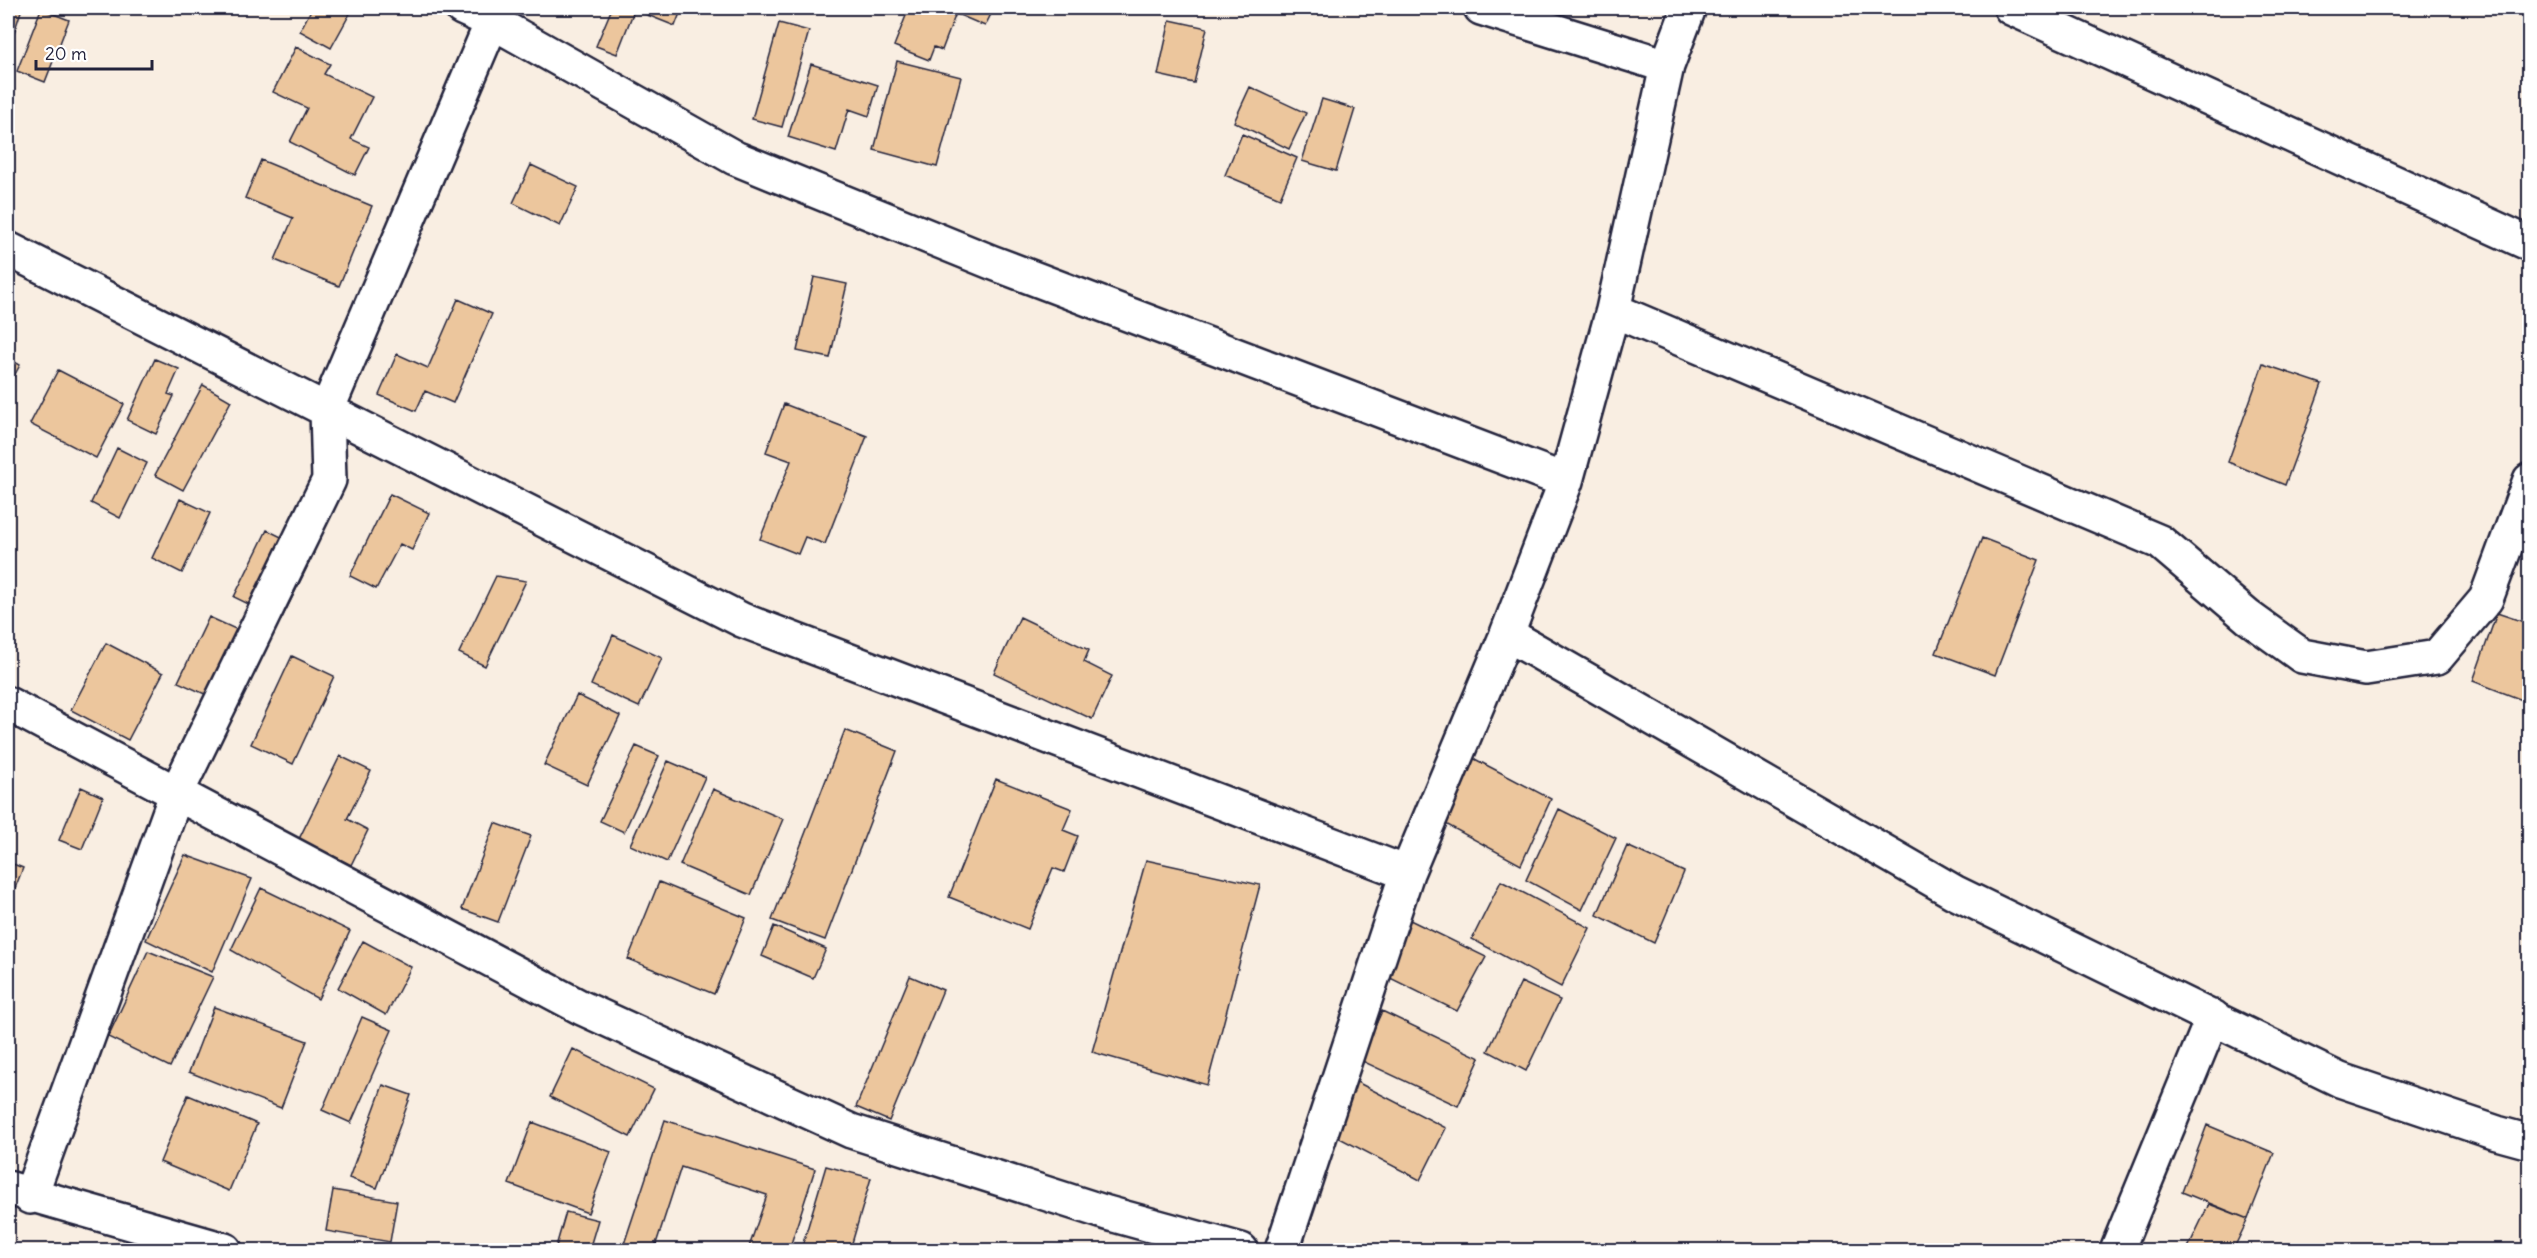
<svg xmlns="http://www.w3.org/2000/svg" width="2537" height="1258" viewBox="0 0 2537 1258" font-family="Delius,sans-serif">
	<rect width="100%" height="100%" fill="#f9eee2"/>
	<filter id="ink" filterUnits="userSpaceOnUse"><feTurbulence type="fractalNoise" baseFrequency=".0167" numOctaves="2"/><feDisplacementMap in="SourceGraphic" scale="12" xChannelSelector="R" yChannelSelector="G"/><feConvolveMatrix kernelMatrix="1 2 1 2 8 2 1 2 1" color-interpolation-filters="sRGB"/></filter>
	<g filter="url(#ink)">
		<!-- building -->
		<path fill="#ecc69d" stroke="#22223b" stroke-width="1.5" d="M 8,8 L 22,8 L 8,51 Z
			M 312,8 L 353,8 L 331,48 L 300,31 Z
			M 612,8 L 635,8 L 617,54 L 596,46 Z
			M 648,8 L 682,8 L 675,26 L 645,14 Z
			M 909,8 L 935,8 L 955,16 L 942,50 L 934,47 L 929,60 L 894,46 Z
			M 943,8 L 994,8 L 985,26 Z
			M 41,9 L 69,20 L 45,82 L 17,71 Z
			M 1170,20 L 1207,28 L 1194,83 L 1158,75 Z
			M 779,23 L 809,31 L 782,127 L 752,119 Z
			M 296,47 L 330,64 L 324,74 L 372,97 L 351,139 L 369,147 L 355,175 L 290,142 L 307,108 L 273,92 Z
			M 897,61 L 961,77 L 937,167 L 874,150 Z
			M 811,64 L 878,85 L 869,116 L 849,109 L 836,152 L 788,137 Z
			M 1250,87 L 1306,113 L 1289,149 L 1234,122 Z
			M 1322,99 L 1355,109 L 1336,171 L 1302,161 Z
			M 1242,134 L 1297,158 L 1280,198 L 1225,175 Z
			M 261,160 L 372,206 L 339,286 L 275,260 L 293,218 L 245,198 Z
			M 531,165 L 578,187 L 560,226 L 513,203 Z
			M 814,277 L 847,284 L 830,358 L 797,351 Z
			M 458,299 L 492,314 L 453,403 L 425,391 L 416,411 L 379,395 L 397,354 L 428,368 Z
			M 8,358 L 20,365 L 8,387 Z
			M 155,359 L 179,369 L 168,394 L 174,396 L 156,434 L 127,420 Z
			M 2263,364 L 2322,384 L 2285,485 L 2228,462 Z
			M 58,370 L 124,404 L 96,458 L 30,424 Z
			M 203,385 L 231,401 L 183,490 L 155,475 Z
			M 784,404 L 867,436 L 825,544 L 805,537 L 798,554 L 760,539 L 791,461 L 766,452 Z
			M 117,448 L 147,463 L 120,518 L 91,503 Z
			M 390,494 L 429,513 L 412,550 L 400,544 L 376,589 L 350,576 Z
			M 180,499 L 210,513 L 182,573 L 152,558 Z
			M 267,530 L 314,553 L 281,620 L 234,597 Z
			M 1982,538 L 2039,560 L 1995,675 L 1936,653 Z
			M 496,576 L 526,581 L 485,666 L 459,653 Z
			M 2497,613 L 2530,624 L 2530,703 L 2473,681 Z
			M 209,617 L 249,635 L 218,700 L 178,682 Z
			M 1020,617 L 1089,650 L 1084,662 L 1112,676 L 1092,719 L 994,673 Z
			M 613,635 L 662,658 L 639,707 L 591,685 Z
			M 106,643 L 163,673 L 128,740 L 71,710 Z
			M 292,656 L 334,676 L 293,764 L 251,744 Z
			M 577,695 L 620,716 L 587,785 L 544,765 Z
			M 845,730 L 897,751 L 825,940 L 772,920 Z
			M 636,746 L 659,756 L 624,832 L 600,821 Z
			M 340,756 L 371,771 L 347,819 L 368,830 L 351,865 L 299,839 Z
			M 1471,757 L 1551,799 L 1521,865 L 1442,822 Z
			M 668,761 L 705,777 L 667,862 L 630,845 Z
			M 996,779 L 1072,809 L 1063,830 L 1078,836 L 1064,872 L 1053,868 L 1028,929 L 949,897 Z
			M 81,787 L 103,797 L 82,849 L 59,840 Z
			M 713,789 L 783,819 L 751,895 L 680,865 Z
			M 1559,809 L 1616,838 L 1582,910 L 1526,880 Z
			M 495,823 L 531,836 L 498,922 L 462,909 Z
			M 1627,846 L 1684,872 L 1654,943 L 1597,915 Z
			M 185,855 L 252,879 L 212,972 L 146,940 Z
			M 1146,860 L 1260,885 L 1207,1085 L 1092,1052 Z
			M 8,862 L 23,868 L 8,906 Z
			M 1501,881 L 1590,928 L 1561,987 L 1472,939 Z
			M 659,882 L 746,918 L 714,994 L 628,959 Z
			M 261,888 L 350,931 L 318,999 L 231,950 Z
			M 1408,919 L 1486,957 L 1457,1011 L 1382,974 Z
			M 774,926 L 826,949 L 813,978 L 762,956 Z
			M 363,941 L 411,967 L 386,1015 L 338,988 Z
			M 148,951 L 213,977 L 170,1067 L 108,1037 Z
			M 910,976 L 943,990 L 889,1121 L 856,1107 Z
			M 1521,982 L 1560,1000 L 1526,1071 L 1488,1051 Z
			M 214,1007 L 307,1041 L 281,1108 L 189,1072 Z
			M 1382,1011 L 1480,1058 L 1458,1106 L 1360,1060 Z
			M 362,1017 L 392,1030 L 351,1123 L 322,1110 Z
			M 573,1049 L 654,1089 L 630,1137 L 550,1097 Z
			M 1353,1080 L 1446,1128 L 1420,1180 L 1326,1131 Z
			M 383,1085 L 411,1095 L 377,1188 L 349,1178 Z
			M 188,1095 L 257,1124 L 229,1191 L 160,1162 Z
			M 665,1120 L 815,1169 L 789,1250 L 748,1250 L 767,1195 L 681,1167 L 654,1250 L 622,1250 Z
			M 532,1122 L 611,1152 L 588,1213 L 509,1184 Z
			M 2207,1125 L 2274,1153 L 2248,1219 L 2182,1192 Z
			M 826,1166 L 871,1178 L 850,1250 L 801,1250 Z
			M 333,1190 L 397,1201 L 390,1242 L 326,1231 Z
			M 2209,1204 L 2248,1219 L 2233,1250 L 2187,1250 Z
			M 566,1212 L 598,1220 L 589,1250 L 555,1250 Z"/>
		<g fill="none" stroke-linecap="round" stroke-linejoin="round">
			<defs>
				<path id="minor" d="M 462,8 L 493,22 L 735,158 L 991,262 L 1566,481
					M 1481,8 L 1667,66
					M 2011,8 L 2530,244
					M 8,249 L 742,620 L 1407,873
					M 1613,310 L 2160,542 L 2248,617 L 2302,656 L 2366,668 L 2437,657 L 2486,599 L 2530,480
					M 1507,634 L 1954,892 L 2340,1080 L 2497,1133 L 2530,1142
					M 8,704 L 582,1008 L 851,1131 L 1107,1213 L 1241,1250
					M 8,1188 L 225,1250
					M 30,1197 L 177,792 L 329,480 L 327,410 L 498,8
					M 1282,1250 L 1407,873 L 1507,634 L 1566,481 L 1613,310 L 1667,66 L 1689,8
					M 2117,1250 L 2213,1017"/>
			</defs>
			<!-- minor casing -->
			<use href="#minor" stroke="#22223b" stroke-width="38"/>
			<!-- minor -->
			<use href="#minor" stroke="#fff" stroke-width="33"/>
		</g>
	</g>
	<!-- margin -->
	<rect width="2537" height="1258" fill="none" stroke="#fff" stroke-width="30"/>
	<rect x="15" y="15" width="2507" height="1228" fill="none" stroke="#22223b" stroke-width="2" filter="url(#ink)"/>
	<!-- scale -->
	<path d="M36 60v9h116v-9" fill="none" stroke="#22223b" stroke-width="3"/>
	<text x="45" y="60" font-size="18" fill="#22223b" stroke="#ffffff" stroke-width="4.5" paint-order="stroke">20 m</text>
</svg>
